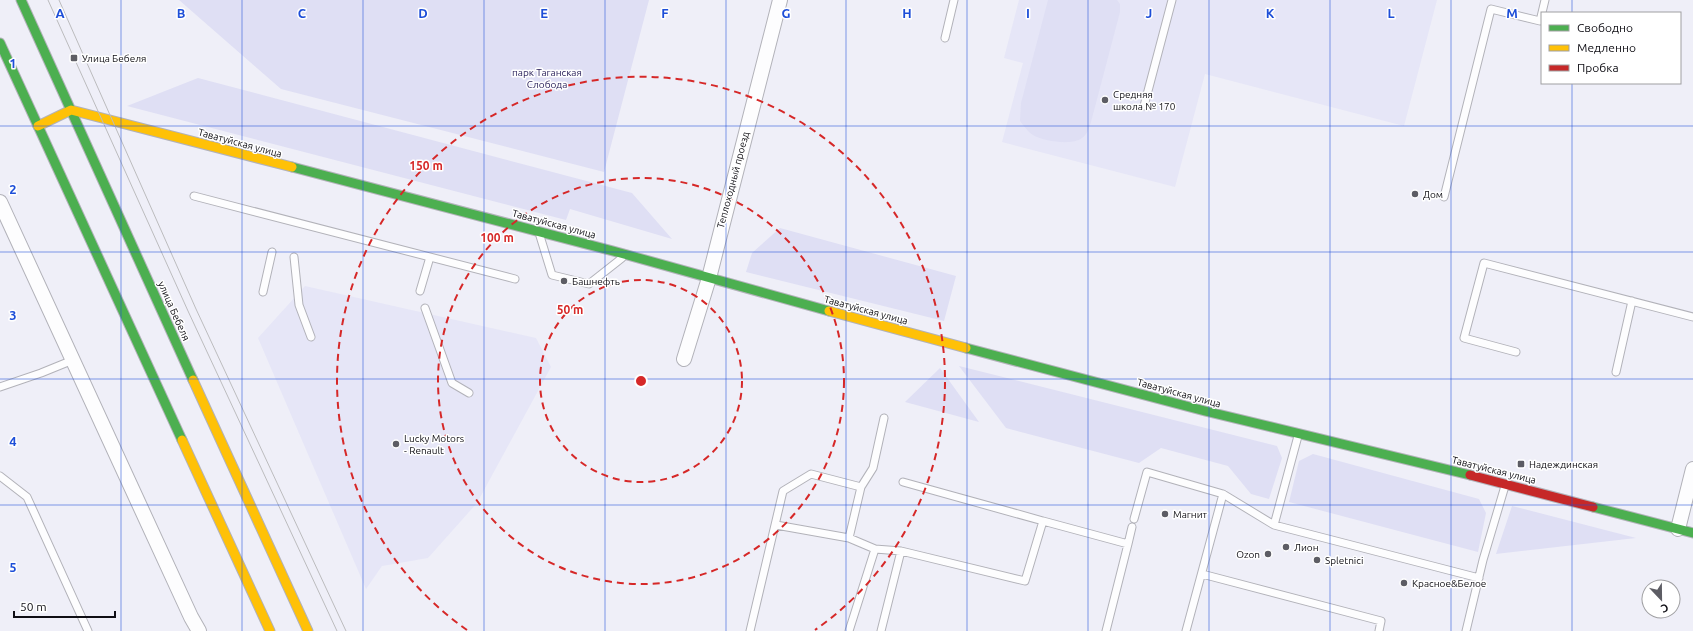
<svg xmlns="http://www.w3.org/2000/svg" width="1693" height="631" viewBox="0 0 1693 631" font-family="Ubuntu,sans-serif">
	<rect width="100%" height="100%" fill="#efeff8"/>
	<!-- built -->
	<path fill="#e6e6f7" d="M 1019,0 L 1437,0 L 1404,126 L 1205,74 L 1175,187 L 1002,142 L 1023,63 L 1004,58 Z
		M 305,286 L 536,338 L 551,367 L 477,503 L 428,558 L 382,566 L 366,589 L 258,338 Z"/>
	<!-- green -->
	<path fill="#dfdff4" d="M 179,0 L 649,0 L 604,172 L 281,89 Z
		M 1048,0 L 1117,0 L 1120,4 L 1120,12 L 1091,122 C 1089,128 1087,135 1082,138 C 1072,146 1043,141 1033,135 C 1028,132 1024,126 1020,121 L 1021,103 Z
		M 198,78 L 632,193 L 672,239 L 570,209 L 566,220 L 127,106 Z
		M 780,228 L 956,276 L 944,321 L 746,272 L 752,253 Z
		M 959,366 L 1277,446 L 1282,458 L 1269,499 L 1251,494 L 1228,466 L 1161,448 L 1139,463 L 1006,428 Z
		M 940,368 L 979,422 L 905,402 Z
		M 1313,454 L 1479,499 L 1486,513 L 1478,552 L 1289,502 L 1299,461 Z
		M 1512,506 L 1636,538 L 1496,554 Z"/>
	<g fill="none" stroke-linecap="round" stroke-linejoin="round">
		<defs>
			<path id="lane" d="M 945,38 L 954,0
				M 1144,106 L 1172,0
				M 194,196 L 515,279
				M 1444,197 L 1491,9 L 1540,21 L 1545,0
				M 540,236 L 552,275 L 589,284 L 622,258
				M 294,257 L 299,305 L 311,337
				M 420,291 L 430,257
				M 263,292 L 272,252
				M 425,308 L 452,383 L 469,393
				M 1516,352 L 1464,338 L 1484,263 L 1693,317
				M 1616,372 L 1632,301
				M 0,387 L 41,373 L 73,360
				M 0,476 L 27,497 L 88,631
				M 903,482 L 1043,521
				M 1134,519 L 1147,472 L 1223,494 L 1274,525 L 1479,578
				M 776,525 L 849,538 L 875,549 L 901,551 L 1025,581 L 1043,521 L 1128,544 L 1132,527
				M 1274,525 L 1298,436
				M 849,538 L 861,487 L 873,468 L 884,418
				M 1202,574 L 1381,621 L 1379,631
				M 750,631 L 783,491 L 811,474 L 861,487
				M 849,631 L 875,549
				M 881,631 L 901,551
				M 1106,631 L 1128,544
				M 1186,631 L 1223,494
				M 1466,631 L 1483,560 L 1505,486"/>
			<path id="street" d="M 0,202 L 191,617 L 199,631
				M 684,359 L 709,278 L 780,0
				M 1678,529 L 1693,469"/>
			<path id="fast" d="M 21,0 L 193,380
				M 0,43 L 182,440
				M 292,167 L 613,251 L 829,311
				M 966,348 L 1205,411 L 1470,475
				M 1593,507 L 1693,533"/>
			<path id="slow" d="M 38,126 L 71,110 L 292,167
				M 829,311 L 966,348
				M 193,380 L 308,631
				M 182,440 L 270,631"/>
			<path id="jam" d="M 1470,475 L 1593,507"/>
		</defs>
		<!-- lane casing -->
		<use href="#lane" stroke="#b2b2b9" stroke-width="9"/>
		<!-- street casing -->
		<use href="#street" stroke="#b2b2b9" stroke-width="16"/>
		<!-- fast casing -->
		<use href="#fast" stroke="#b2b2b9" stroke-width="11"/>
		<!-- slow casing -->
		<use href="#slow" stroke="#b2b2b9" stroke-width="11"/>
		<!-- jam casing -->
		<use href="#jam" stroke="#b2b2b9" stroke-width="11"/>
		<!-- lane -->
		<use href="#lane" stroke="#fdfdfe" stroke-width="7"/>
		<!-- street -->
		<use href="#street" stroke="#fdfdfe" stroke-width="14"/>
		<!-- fast -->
		<use href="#fast" stroke="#4caf50" stroke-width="9"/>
		<!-- slow -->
		<use href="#slow" stroke="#ffc107" stroke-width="9"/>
		<!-- jam -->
		<use href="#jam" stroke="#c62828" stroke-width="9"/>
		<!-- tram -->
		<path stroke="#bcbcbe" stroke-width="1" d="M 48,0 L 188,311 L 337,631
			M 59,0 L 196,309 L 346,631"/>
	</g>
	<!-- grid -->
	<path fill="none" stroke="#1d4ed8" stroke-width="1" stroke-opacity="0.55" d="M 121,0 L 121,631M 242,0 L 242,631M 363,0 L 363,631M 484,0 L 484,631M 605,0 L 605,631M 726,0 L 726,631M 846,0 L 846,631M 967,0 L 967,631M 1088,0 L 1088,631M 1209,0 L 1209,631M 1330,0 L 1330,631M 1451,0 L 1451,631M 1572,0 L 1572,13M 1572,83 L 1572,631M 0,126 L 1693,126M 0,252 L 1693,252M 0,379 L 1693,379M 0,505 L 1693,505"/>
	<!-- distance rings -->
	<g fill="none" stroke="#d62828" stroke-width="2" stroke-dasharray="7 5">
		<circle cx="641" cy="381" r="101"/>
		<circle cx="641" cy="381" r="203"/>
		<path d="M467 630A304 304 0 1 1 815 630"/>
	</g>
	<!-- markers -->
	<g fill="#5d5d64" stroke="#fff" stroke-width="1.5">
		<rect x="70" y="54" width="8" height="8" rx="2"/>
		<circle cx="1105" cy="100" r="4"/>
		<circle cx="1415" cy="194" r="4"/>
		<circle cx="564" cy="281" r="4"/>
		<circle cx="396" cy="444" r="4"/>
		<rect x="1517" y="460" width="8" height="8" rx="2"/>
		<circle cx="1165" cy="514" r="4"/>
		<circle cx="1286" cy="547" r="4"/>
		<circle cx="1268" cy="554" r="4"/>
		<circle cx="1317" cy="560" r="4"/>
		<circle cx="1404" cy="583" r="4"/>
	</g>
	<g text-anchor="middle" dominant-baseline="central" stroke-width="3" stroke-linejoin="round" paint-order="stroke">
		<!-- poi labels -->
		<g font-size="10" fill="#0f0e14" stroke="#fff" text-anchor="start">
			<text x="82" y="58">Улица Бебеля</text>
			<text x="1113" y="94">Средняя<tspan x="1113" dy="12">школа № 170</tspan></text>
			<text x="1423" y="194">Дом</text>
			<text x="572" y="281">Башнефть</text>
			<text x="404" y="438">Lucky Motors<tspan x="404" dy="12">- Renault</tspan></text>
			<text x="1529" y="464">Надеждинская</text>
			<text x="1173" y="514">Магнит</text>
			<text x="1294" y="547">Лион</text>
			<text x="1260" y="554" text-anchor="end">Ozon</text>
			<text x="1325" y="560">Spletnici</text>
			<text x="1412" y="583">Красное&amp;Белое</text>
		</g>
		<!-- park labels -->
		<g font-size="10" fill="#2b225b" stroke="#fff">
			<text x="547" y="72">парк Таганская<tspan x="547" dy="12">Слобода</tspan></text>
		</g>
		<!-- street labels -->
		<g font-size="10" fill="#0f0e14" stroke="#fff">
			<text transform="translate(240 143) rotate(15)">Таватуйская улица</text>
			<text transform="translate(733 180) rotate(-75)">Теплоходный проезд</text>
			<text transform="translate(554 224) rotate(15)">Таватуйская улица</text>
			<text transform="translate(866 310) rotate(15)">Таватуйская улица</text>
			<text transform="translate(174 311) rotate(66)">улица Бебеля</text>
			<text transform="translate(1179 393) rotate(15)">Таватуйская улица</text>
			<text transform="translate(1494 470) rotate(14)">Таватуйская улица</text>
		</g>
	</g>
	<g font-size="13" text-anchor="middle" font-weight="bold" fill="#1d4ed8" stroke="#fff" stroke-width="3" stroke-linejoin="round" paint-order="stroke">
		<text x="60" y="18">A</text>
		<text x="181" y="18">B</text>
		<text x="302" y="18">C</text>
		<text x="423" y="18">D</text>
		<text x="544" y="18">E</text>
		<text x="665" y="18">F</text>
		<text x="786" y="18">G</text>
		<text x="907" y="18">H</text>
		<text x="1028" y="18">I</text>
		<text x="1149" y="18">J</text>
		<text x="1270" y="18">K</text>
		<text x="1391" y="18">L</text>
		<text x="1512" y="18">M</text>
		<text x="13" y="68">1</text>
		<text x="13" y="194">2</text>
		<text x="13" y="320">3</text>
		<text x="13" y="446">4</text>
		<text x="13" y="572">5</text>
	</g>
	<circle cx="641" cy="381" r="6" fill="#d62828" stroke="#fff" stroke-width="2"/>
	<g font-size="12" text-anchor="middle" font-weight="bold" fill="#d62828" stroke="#fff" stroke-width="3" stroke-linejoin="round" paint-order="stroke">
		<text x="426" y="170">150 m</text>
		<text x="497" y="242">100 m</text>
		<text x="570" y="314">50 m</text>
	</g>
	<!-- legend -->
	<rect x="1541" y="12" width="140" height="72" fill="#ffffff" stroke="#9f9fa1"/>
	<rect x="1549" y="25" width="20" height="6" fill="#4caf50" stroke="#9f9fa1"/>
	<text x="1577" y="32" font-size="12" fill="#0f0e14">Свободно</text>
	<rect x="1549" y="45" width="20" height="6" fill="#ffc107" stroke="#9f9fa1"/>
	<text x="1577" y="52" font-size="12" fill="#0f0e14">Медленно</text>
	<rect x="1549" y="65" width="20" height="6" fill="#c62828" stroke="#9f9fa1"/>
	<text x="1577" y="72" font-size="12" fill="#0f0e14">Пробка</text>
	<!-- north arrow -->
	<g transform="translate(1661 599) rotate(158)"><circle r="19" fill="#ffffff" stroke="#9f9fa1"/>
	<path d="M0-3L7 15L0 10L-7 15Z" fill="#5d5d64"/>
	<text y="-6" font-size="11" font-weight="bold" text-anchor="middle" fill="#0f0e14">С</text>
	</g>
	<!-- scale -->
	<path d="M14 611v6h101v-6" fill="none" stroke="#0f0e14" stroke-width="2"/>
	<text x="20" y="611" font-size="12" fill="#0f0e14" stroke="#ffffff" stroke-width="3" paint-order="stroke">50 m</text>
</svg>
